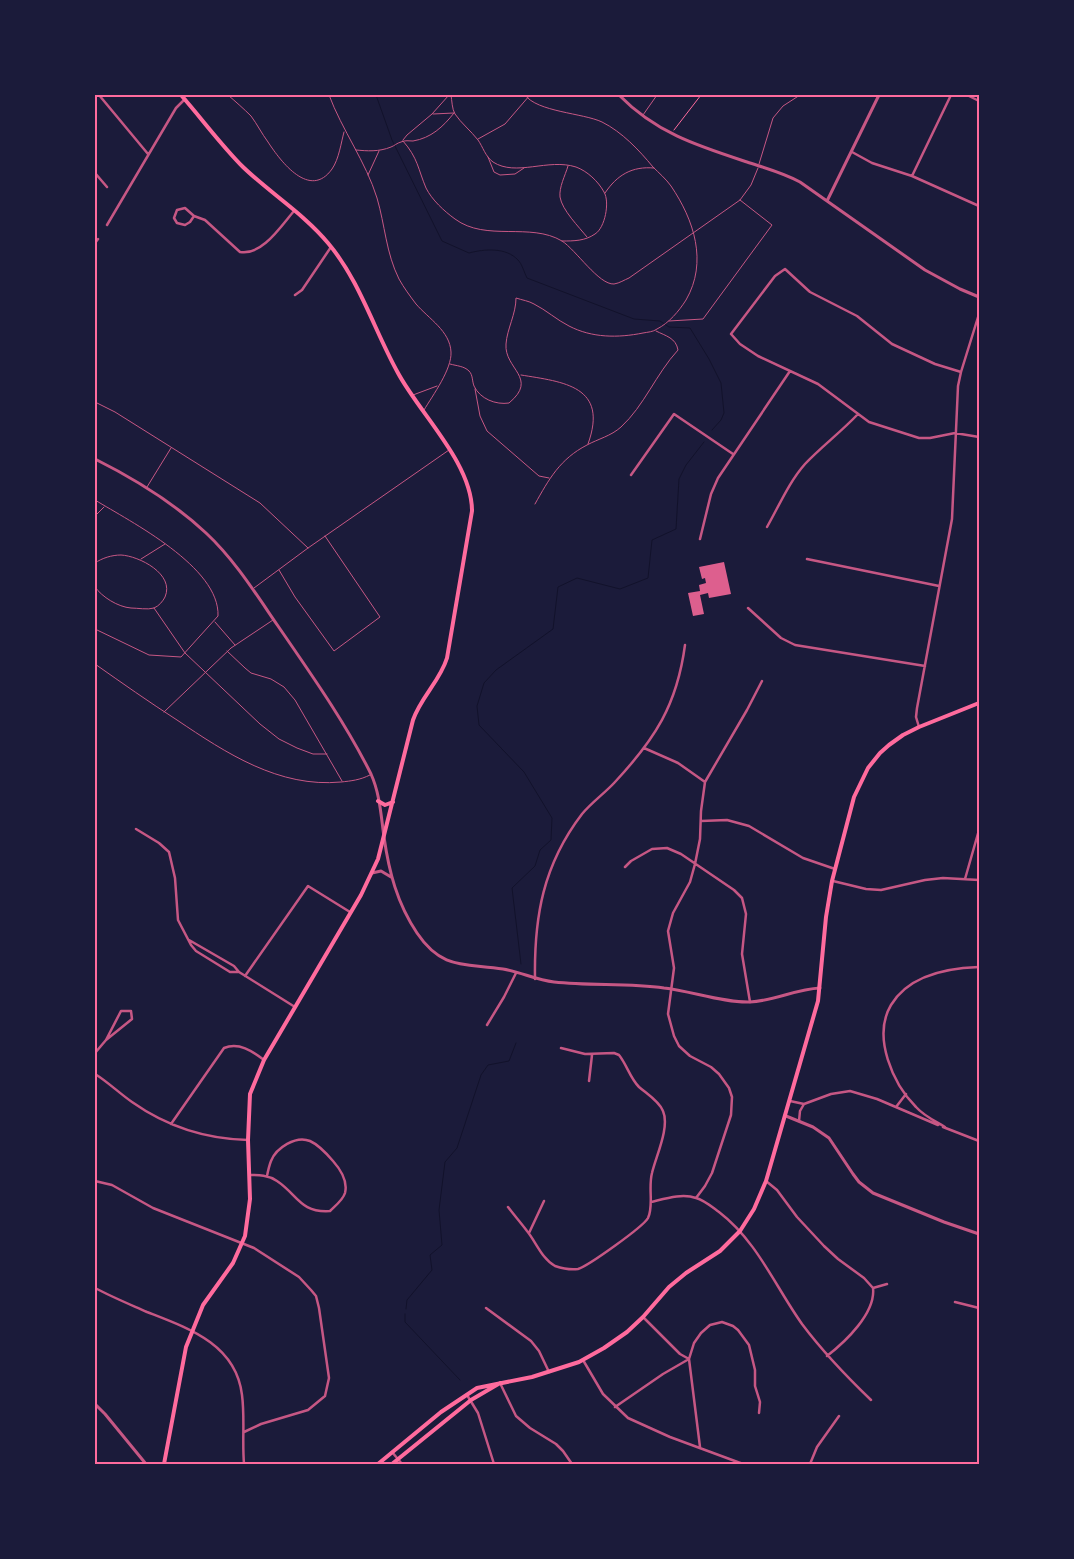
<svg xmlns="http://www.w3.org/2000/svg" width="1074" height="1559" viewBox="0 0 1074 1559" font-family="'Public Sans',sans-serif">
	<rect width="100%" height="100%" fill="#1b1b3a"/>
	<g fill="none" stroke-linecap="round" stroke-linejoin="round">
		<!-- stream -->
		<path stroke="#12122b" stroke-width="1" d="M 376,95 L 392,140 L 442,241 L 469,253 C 484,249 506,247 518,260 C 522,264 524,272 527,278 L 634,319 L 660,321 L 669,327 L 690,328 L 709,359 L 721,383 L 724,413 L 721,420 L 712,430
			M 521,964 L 512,888 L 535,866 L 540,850 L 551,840 L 552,818 L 524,772 L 479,725 L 477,706 L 484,683 L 496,670 L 553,629 L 558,587 L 577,578 L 620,589 L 648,578 L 652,540 L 676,529 L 679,479 L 686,465 L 704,442
			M 406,1309 L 407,1300 L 432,1270 L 430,1255 L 442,1245 L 439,1210 L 445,1162 L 457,1148 L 481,1075 L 488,1065 L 509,1061 L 516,1043
			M 405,1314 L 405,1322 L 460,1380"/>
	</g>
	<!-- building -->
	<path fill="#dd5f8e" d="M 724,562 L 731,594 L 709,598 L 708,593 L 700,595 L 704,614 L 693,616 L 688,593 L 700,591 L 699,585 L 706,583 L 705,578 L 702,579 L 699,567 Z"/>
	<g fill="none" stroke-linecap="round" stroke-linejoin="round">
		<!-- path -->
		<path stroke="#ff6b9d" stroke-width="1" d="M 674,130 L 701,95"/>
		<!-- service -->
		<path stroke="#c65784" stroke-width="1" d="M 228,95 C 236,102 244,109 251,116 C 257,124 262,134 268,142 C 281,162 310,200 332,169 C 339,159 341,143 344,132
			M 329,95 C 342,130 366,162 377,198 C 385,225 386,253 399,279 C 404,288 410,296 416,304 C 429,319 450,331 451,352 C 452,369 433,395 424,410
			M 451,95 C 452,101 452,109 455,114 C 461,123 471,131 478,140 C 483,147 485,156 493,162 C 516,177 548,158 576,167 C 587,171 598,181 604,192 C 610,202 605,228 595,234 C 585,241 574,241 562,241
			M 433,114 L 454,113
			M 643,115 L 657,95
			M 478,139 L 505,124 L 530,95
			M 403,140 L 407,135 L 432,114 L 449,95
			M 403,141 C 418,158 418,169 426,188 C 432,200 444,211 455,219 C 486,242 530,222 562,241 C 576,250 599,285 614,284 C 620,283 624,280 629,278 L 740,200 L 751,185 L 758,168
			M 356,150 C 367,151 379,152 391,147 C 394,146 397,143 401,142 C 405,140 409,141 413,141 C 431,138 443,127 454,113
			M 488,157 L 494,172 L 500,175 L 515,174 L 524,168
			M 759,164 L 773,118 L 783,106 L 800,95
			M 568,166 C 565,176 559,187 560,197 C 562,210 579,227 587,237
			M 368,175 L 379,151
			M 605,193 C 617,175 632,166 654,168
			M 669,321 L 703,319 L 772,225 L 740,200
			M 450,364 C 457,366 464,366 469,371 C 473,375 472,381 474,386 C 480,399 496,405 509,403 C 539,378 504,369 506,344 C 507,329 516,314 516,298 C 522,300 529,301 534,304 C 546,310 557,320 569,326 C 592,338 618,338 643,333 C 648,332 653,332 657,329 C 669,323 679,311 686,300 C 708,262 694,220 671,186 C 666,179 659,173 653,167 C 639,150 622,132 602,122 C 583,113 537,112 525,95
			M 521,375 C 564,382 609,386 588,444
			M 475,389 L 480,416 L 487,431 L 539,476 L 549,478
			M 413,395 L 437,386
			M 95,402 L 115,412 L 260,503 L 308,548
			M 147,487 L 171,448
			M 95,500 C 131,522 220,567 218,616 L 181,657 L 149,655 L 95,629
			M 535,504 C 549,479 560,459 587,445 C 598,439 611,436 621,427 C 644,406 656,374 678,350 C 676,338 666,336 656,331
			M 95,516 L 104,507
			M 141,559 L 165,544
			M 95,563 C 102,558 112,555 121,555 C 139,556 175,574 165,597 C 163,601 159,606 154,608 C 148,610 137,608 131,608 C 118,607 102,597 95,587
			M 279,570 L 295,597 L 334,651 L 380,617 L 325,536
			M 254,588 L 308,548 L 449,450
			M 154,608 L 185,653 L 260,724 L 279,739 L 297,748 L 313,754 L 327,754
			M 215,622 L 235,645
			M 227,651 L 245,668 L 251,673 L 271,679 L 284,687 L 295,700 L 342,781
			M 95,664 C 122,683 149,702 177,720 C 226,753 279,788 341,782 C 351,781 360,780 370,775
			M 164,712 L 231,648 L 273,620"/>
		<!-- minor -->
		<path stroke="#c65784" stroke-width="2.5" d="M 99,95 L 148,154
			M 967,95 L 979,101
			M 852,152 L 872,163 L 912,176 L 979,206
			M 95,173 L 107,187
			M 912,176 L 951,95
			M 194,216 L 190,222 L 185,225 L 177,223 L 174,218 L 177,210 L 185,208 L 194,216 L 205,220 L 240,252 C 262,256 281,226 294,211
			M 107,225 L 176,108 L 185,99
			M 95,243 L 98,239
			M 295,295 L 302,290 L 331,247
			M 961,372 L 935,364 L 892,344 L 857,316 L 810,292 L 785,269 L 775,276 L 731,334 L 740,344 L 758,356 L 818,384 L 869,422 L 919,438 L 930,438 L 955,433 L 979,437
			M 631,475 L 674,414 L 733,454
			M 767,527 C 779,506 789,482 805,464 C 821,447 841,432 858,414
			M 700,539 L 711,494 L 718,478 L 790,371
			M 807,559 L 939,586
			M 748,608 L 781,638 L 795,645 L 925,666
			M 919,727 L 916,717 L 917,708 L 952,519 L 958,386 L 961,372 L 979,314
			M 644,748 L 678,763 L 705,782
			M 701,821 L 727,820 L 749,826 L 803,858 L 835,869
			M 136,829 L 159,843 L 169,852 L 175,878 L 178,920 L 191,945 L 196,951 L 230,972 L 239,972
			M 625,867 L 631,861 L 652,849 L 667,848 L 681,854 L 734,890 L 742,898 L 746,914 L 742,954 L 750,1002
			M 965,879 L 979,830
			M 833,881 L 866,889 L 881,890 L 925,880 L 943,878 L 979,880
			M 189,940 L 234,966 L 239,972 L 295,1007
			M 245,976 L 308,886 L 350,912
			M 535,979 C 534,917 543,865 582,814 C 592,802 605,793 615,782 C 655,739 677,705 685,645
			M 487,1025 L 504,997 L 516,973
			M 95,1053 L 106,1040 L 132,1019 L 131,1011 L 121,1011 L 106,1040
			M 95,1074 C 108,1082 119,1093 132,1102 C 166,1126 206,1139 248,1140
			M 589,1081 L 592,1055
			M 790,1101 L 804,1104 L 831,1094 L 850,1091 L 877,1099 L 938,1125
			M 896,1107 L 906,1094
			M 799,1121 L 800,1111 L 804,1104
			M 171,1124 L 224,1048 C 239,1042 252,1051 264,1060
			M 943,1127 L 979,1141
			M 945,1127 C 935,1121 924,1116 916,1107 C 893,1084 872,1037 891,1005 C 909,975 947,968 979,967
			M 250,1175 C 259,1175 268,1175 277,1181 C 298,1195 300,1213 330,1211 C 335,1206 343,1200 345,1193 C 348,1181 341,1170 333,1161 C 327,1154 319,1145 310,1141 C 296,1135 276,1148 271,1161 C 269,1166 268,1171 267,1176
			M 95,1181 L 112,1185 L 153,1208 L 254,1248 L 299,1277 L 311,1290 L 316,1296 L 319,1308 L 329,1378 L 325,1396 L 308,1410 L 261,1424 L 244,1432
			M 766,1181 L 777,1190 L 797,1217 L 824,1246 L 838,1259 L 864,1278 L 873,1288 L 887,1284
			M 696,1198 L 705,1186 L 712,1173 L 731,1115 L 732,1097 L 729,1088 L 719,1074 L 711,1067 L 690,1056 L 679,1046 L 674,1036 L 668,1014 L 674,968 L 668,931 L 673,913 L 690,882 L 695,864 L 700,839 L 701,811 L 705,782 L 747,710 L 762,681
			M 651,1202 C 664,1199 682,1193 696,1198 C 704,1200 712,1207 719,1212 C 757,1241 775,1286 802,1324 C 823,1352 846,1376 871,1400
			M 508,1207 C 514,1215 521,1223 527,1231 C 536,1242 542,1259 555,1266 C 561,1268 571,1270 578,1269 C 588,1266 643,1227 648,1218 C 654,1206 648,1188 652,1173 C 656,1156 670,1127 663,1111 C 659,1101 647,1094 639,1087 C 630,1078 627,1065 619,1055 L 614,1053 L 585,1054 L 561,1048
			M 529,1233 L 544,1201
			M 95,1288 C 112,1297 129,1304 147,1312 C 188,1328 236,1344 242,1395 C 245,1418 242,1441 244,1464
			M 955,1302 L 979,1308
			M 486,1308 L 531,1341 L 539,1351 L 549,1372
			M 643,1317 L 680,1354 L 689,1359 L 700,1447
			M 827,1356 C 845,1342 876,1313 873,1288
			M 583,1360 L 603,1394 L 628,1418 L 670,1437 L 743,1464
			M 500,1383 L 516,1416 L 530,1428 L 556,1444 L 563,1451 L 572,1464
			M 467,1395 L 478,1413 L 494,1464
			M 615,1407 L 663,1374 L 689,1359 L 694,1343 L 701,1333 L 710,1325 L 722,1322 L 733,1326 L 738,1330 L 749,1345 L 755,1370 L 755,1386 L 760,1402 L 759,1413
			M 392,1452 L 402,1464
			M 810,1464 L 817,1447 L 839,1416"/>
		<!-- tertiary -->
		<path stroke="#c65784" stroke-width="3" d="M 619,95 C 656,133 698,146 747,162 C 765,168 784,173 800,182 L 925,270 L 960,289 L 979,297
			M 827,201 L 879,95
			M 95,459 C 135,479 173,502 206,533 C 234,559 256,594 278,626 C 311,674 345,722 371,774 C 380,794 381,816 384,837 C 389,872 397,903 417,933 C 442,970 464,963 503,969 C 521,972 536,980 554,982 C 591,986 628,983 664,988 C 691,991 724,1003 750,1002 C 774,1001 796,989 820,988
			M 372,873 L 381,871 L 391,877
			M 786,1116 L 813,1127 L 829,1138 L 853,1174 L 859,1182 L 873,1193 L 944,1222 L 979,1234
			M 95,1404 L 105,1414 L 146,1464"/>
		<!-- secondary -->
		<path stroke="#ff6b9d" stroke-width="4" d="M 378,801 L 385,805 L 393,802
			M 164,1464 L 186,1347 L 203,1305 L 233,1263 L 245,1236 L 250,1199 L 248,1140 L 250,1094 L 264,1060 L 361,895 L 378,859 L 413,720 C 421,697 440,681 447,658 L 472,511 C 472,463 420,414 398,373 C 374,330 360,281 328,243 C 304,214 270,193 243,167 C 221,145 202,119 181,95
			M 378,1464 L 441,1412 L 477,1388 L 532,1377 L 579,1362 L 604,1348 L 627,1332 L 643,1317 L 669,1287 L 686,1273 L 720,1251 L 740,1231 L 754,1209 L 766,1181 L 818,1001 L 826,917 L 832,881 L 854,797 L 868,768 L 880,753 L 889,745 L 903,735 L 919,727 L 979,703
			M 392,1464 L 471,1400 L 500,1383"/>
	</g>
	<!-- border -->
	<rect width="1074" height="1559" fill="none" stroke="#1b1b3a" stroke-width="192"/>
	<rect x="96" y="96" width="882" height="1367" fill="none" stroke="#ff6b9d" stroke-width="2"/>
</svg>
